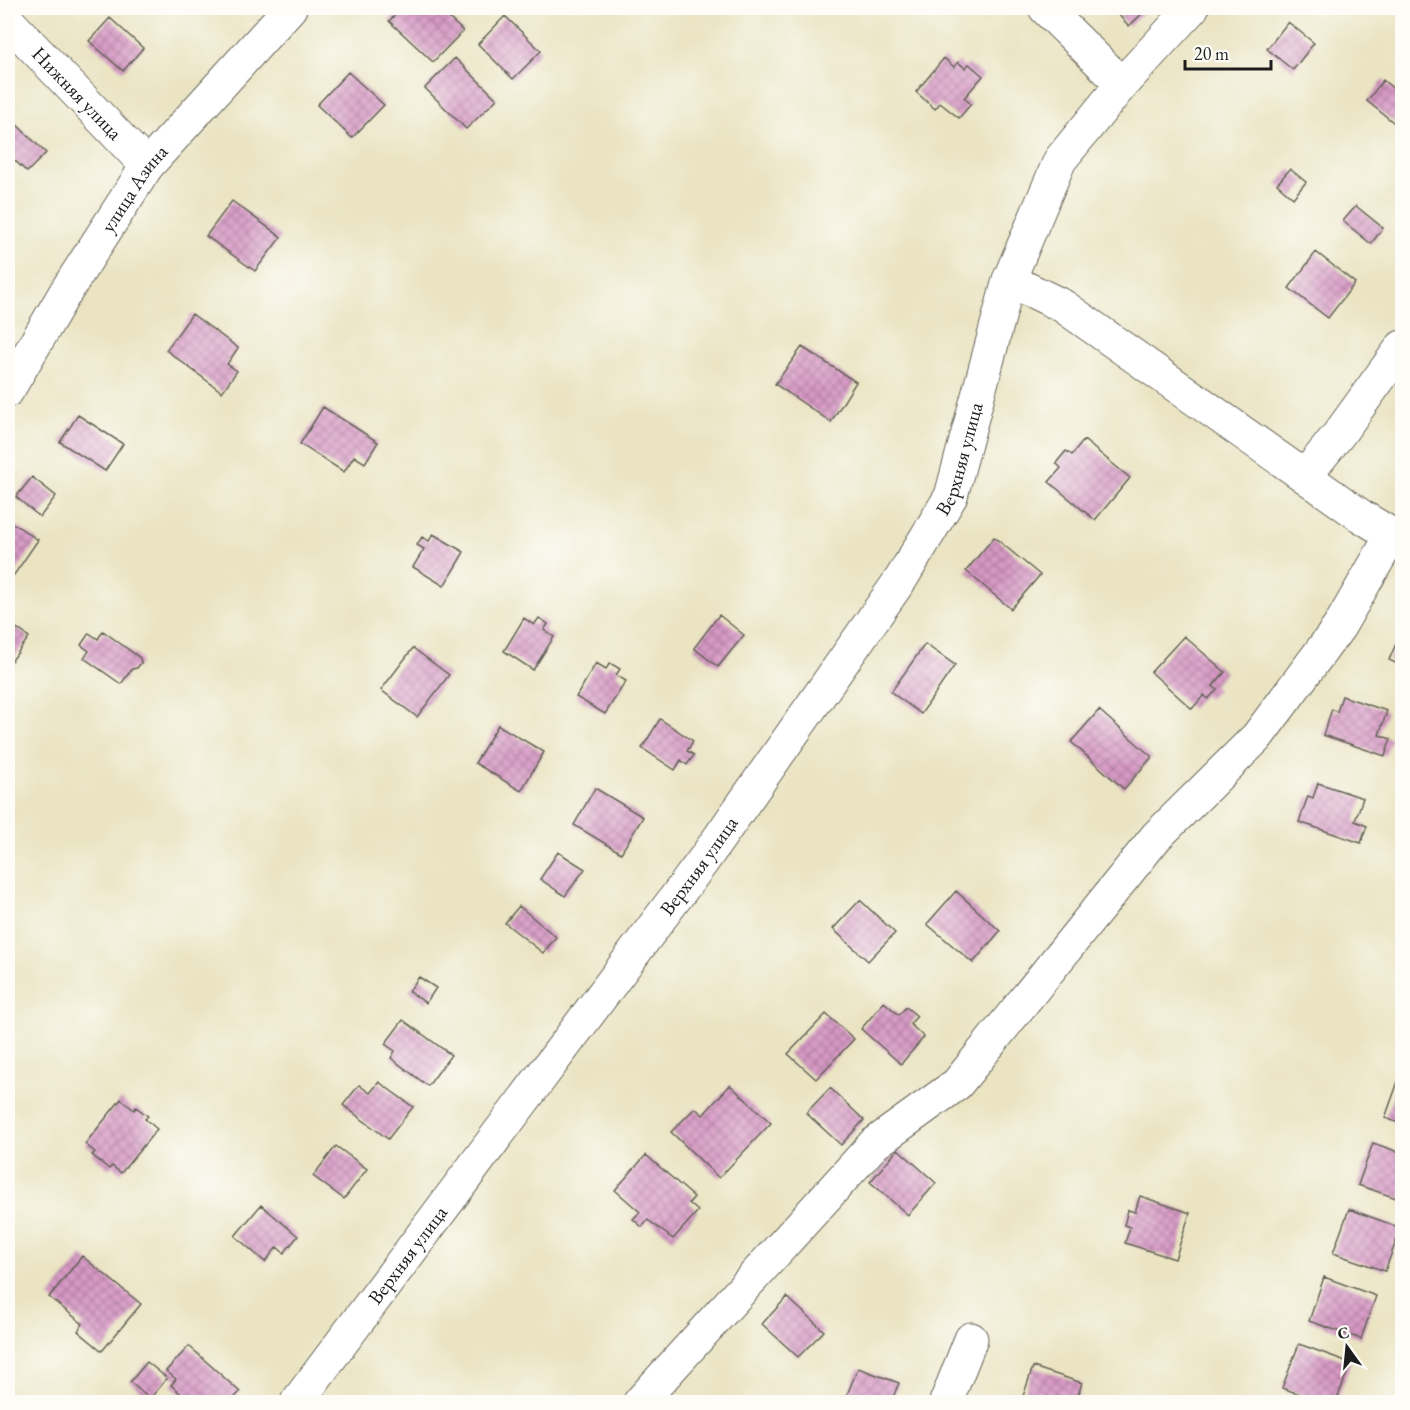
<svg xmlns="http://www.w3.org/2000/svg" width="1410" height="1410" viewBox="0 0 1410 1410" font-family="'EB Garamond',serif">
	<defs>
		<pattern id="building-cross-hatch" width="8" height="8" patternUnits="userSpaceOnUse" patternTransform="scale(1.5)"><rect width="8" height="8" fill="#d799c5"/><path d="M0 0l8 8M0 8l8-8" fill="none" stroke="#ae7c9f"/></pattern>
	</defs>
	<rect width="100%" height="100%" fill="#fdfcf7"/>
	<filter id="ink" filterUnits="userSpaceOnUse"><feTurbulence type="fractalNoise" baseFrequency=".0167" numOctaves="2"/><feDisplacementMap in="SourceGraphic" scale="12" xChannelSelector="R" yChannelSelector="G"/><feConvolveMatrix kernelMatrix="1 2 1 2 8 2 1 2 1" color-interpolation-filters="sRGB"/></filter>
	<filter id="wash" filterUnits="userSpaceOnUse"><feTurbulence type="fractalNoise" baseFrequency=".008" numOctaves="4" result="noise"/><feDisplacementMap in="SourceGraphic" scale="24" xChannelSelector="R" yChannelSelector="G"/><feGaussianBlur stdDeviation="1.35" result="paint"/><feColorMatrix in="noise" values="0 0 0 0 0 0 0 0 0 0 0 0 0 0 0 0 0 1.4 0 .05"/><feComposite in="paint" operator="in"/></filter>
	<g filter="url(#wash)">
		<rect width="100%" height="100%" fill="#eae4c3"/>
		<g id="blocks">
			<!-- building -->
			<path fill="url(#building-cross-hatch)" d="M 402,8 L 438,8 L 463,31 L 433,62 L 389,21 Z
				M 1119,8 L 1148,8 L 1129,26 L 1115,11 Z
				M 505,16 L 541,51 L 513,79 L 478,44 Z
				M 110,18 L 143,48 L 123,71 L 89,41 Z
				M 1288,22 L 1314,43 L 1293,70 L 1267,49 Z
				M 455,58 L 497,99 L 466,129 L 425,88 Z
				M 944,58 L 954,67 L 958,62 L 965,68 L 969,64 L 983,76 L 964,98 L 971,104 L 959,118 L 940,103 L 935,109 L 916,92 Z
				M 348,72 L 384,105 L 352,138 L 317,105 Z
				M 1383,80 L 1402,96 L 1402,109 L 1393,122 L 1367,101 Z
				M 14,122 L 46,153 L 27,172 L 8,154 L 8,129 Z
				M 1290,169 L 1306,182 L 1293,198 L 1277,184 Z
				M 232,201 L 281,237 L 255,271 L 206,236 Z
				M 1356,206 L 1383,228 L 1371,244 L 1343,221 Z
				M 1316,252 L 1355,283 L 1328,318 L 1289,288 Z
				M 192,314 L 238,348 L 227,364 L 237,371 L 222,392 L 166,350 Z
				M 802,347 L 856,382 L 831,422 L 775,384 Z
				M 323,407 L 378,442 L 365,463 L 354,456 L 344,472 L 300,444 Z
				M 78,415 L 123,444 L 105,471 L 60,442 Z
				M 1084,440 L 1130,478 L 1095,520 L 1049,482 L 1061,468 L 1056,463 L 1066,451 L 1072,455 Z
				M 32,477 L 56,496 L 40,517 L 16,497 Z
				M 8,520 L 38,540 L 14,575 L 8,570 Z
				M 433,534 L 464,552 L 444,586 L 413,567 L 424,549 L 417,545 L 422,537 L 429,541 Z
				M 994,537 L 1040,575 L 1011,609 L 966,571 Z
				M 719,615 L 744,635 L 718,667 L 694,648 Z
				M 524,618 L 534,625 L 539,618 L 548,624 L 544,630 L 554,637 L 533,670 L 504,651 Z
				M 8,622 L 29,637 L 8,666 Z
				M 1402,630 L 1402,666 L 1389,660 Z
				M 103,631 L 140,658 L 141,663 L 137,668 L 132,669 L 121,684 L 84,658 L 89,651 L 81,645 L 89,633 L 98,639 Z
				M 1184,636 L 1225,672 L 1213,686 L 1217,690 L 1208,699 L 1204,695 L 1192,709 L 1151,672 Z
				M 925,644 L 955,665 L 921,714 L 891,692 Z
				M 413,648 L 449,675 L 417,717 L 381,690 Z
				M 596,663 L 606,669 L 610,663 L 620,669 L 616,675 L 626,681 L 605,714 L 576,697 Z
				M 1342,696 L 1387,711 L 1379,735 L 1391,739 L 1385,756 L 1323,735 L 1332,709 L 1337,712 Z
				M 1099,710 L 1152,757 L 1124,789 L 1071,742 Z
				M 660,719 L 693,741 L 687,751 L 694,755 L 687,765 L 681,760 L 675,770 L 642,748 Z
				M 498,725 L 544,752 L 521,791 L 475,763 Z
				M 1318,783 L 1363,798 L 1355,821 L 1367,826 L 1361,843 L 1299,822 L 1308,796 L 1313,798 Z
				M 595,788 L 643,817 L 621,853 L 574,825 Z
				M 558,852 L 585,869 L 565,896 L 540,879 Z
				M 956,891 L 1000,931 L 973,963 L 927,924 Z
				M 860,900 L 895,933 L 868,961 L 833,929 Z
				M 519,906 L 556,937 L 543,953 L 505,923 Z
				M 419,977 L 436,988 L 426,1003 L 409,991 Z
				M 884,1002 L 899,1015 L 906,1007 L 917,1016 L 910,1024 L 924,1037 L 901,1064 L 861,1029 Z
				M 826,1014 L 854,1039 L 816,1079 L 788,1054 Z
				M 403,1020 L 451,1055 L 428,1086 L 391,1058 L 395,1051 L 385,1044 Z
				M 1400,1076 L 1402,1077 L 1402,1124 L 1385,1118 Z
				M 379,1082 L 413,1107 L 388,1139 L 343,1105 L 359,1085 L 370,1093 Z
				M 730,1085 L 771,1123 L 719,1178 L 671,1132 L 695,1108 L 703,1115 Z
				M 830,1088 L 864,1120 L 841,1145 L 806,1113 Z
				M 121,1099 L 134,1110 L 136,1107 L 148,1116 L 145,1119 L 157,1129 L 121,1173 L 112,1166 L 109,1169 L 92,1155 L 95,1152 L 85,1144 Z
				M 1373,1143 L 1402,1153 L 1402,1200 L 1358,1185 Z
				M 336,1146 L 367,1169 L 344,1199 L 313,1176 Z
				M 898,1149 L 936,1183 L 908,1215 L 870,1182 Z
				M 646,1155 L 694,1197 L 689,1203 L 698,1211 L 673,1239 L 648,1220 L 642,1227 L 633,1219 L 640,1212 L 615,1190 Z
				M 1140,1196 L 1190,1213 L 1175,1259 L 1125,1243 L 1130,1227 L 1124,1225 L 1128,1210 L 1135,1212 Z
				M 261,1205 L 298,1236 L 284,1253 L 277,1247 L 265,1262 L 235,1236 Z
				M 1349,1209 L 1401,1228 L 1385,1271 L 1333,1253 Z
				M 82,1256 L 141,1304 L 102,1351 L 78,1331 L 83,1324 L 49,1297 Z
				M 1324,1277 L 1376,1296 L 1361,1339 L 1309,1321 Z
				M 787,1297 L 824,1331 L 798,1357 L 762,1324 Z
				M 1299,1344 L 1351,1363 L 1336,1402 L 1322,1402 L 1282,1388 Z
				M 189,1346 L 240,1392 L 230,1402 L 190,1402 L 171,1385 L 176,1379 L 166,1371 Z
				M 147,1362 L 167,1378 L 150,1399 L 130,1382 Z
				M 1033,1367 L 1082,1383 L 1076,1402 L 1021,1402 Z
				M 858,1368 L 899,1383 L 891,1402 L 844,1402 Z"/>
		</g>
	</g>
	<g filter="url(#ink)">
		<use href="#blocks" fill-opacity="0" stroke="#646256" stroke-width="1.5"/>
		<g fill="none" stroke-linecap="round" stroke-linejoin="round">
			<defs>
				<g id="minor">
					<path d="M 1045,8 L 1122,84"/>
					<path id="s1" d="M 8,21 L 147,166"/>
					<path d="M 1009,280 L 1063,306 L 1361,516 L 1402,541"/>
					<path id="s2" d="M 8,390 L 65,293 L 147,166 L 290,8"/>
					<path d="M 1305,476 L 1339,434 L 1402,347"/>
					<path id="s3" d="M 297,1402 L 703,861 L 901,579 L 951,496 L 1009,280 L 1060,160 L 1122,84 L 1192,8"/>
					<path d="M 640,1402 L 874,1144 L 957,1084 L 1156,837 L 1257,737 L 1339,627 L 1392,535"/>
					<path d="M 946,1402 L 971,1339"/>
				</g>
			</defs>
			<!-- minor casing -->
			<use href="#minor" stroke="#646256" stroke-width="35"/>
			<!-- minor -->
			<use href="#minor" stroke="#fff" stroke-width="33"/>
		</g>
	</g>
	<g text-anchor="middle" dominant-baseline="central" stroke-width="6" stroke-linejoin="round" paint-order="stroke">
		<!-- street labels -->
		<g font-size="20" fill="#1c1c1c" stroke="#fdfcf7">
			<text stroke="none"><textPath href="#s1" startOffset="100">Нижняя улица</textPath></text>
			<text stroke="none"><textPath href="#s2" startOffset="238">улица Азина</textPath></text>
			<text stroke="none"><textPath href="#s3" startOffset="1156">Верхняя улица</textPath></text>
			<text stroke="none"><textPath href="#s3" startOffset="670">Верхняя улица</textPath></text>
			<text stroke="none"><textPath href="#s3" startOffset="184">Верхняя улица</textPath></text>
		</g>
	</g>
	<!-- margin -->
	<rect width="1410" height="1410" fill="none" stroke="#fdfcf7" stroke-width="30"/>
	<!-- north arrow -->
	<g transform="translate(1347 1347) rotate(345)" stroke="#fdfcf7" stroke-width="4.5" paint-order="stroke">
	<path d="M0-4.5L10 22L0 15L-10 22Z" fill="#1c1c1c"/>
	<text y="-9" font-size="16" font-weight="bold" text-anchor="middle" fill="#1c1c1c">С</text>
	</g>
	<!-- scale -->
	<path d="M1185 60v9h86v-9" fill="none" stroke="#1c1c1c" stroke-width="3"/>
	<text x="1194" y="60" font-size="18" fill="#1c1c1c" stroke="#fdfcf7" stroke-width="4.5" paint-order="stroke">20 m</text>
</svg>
